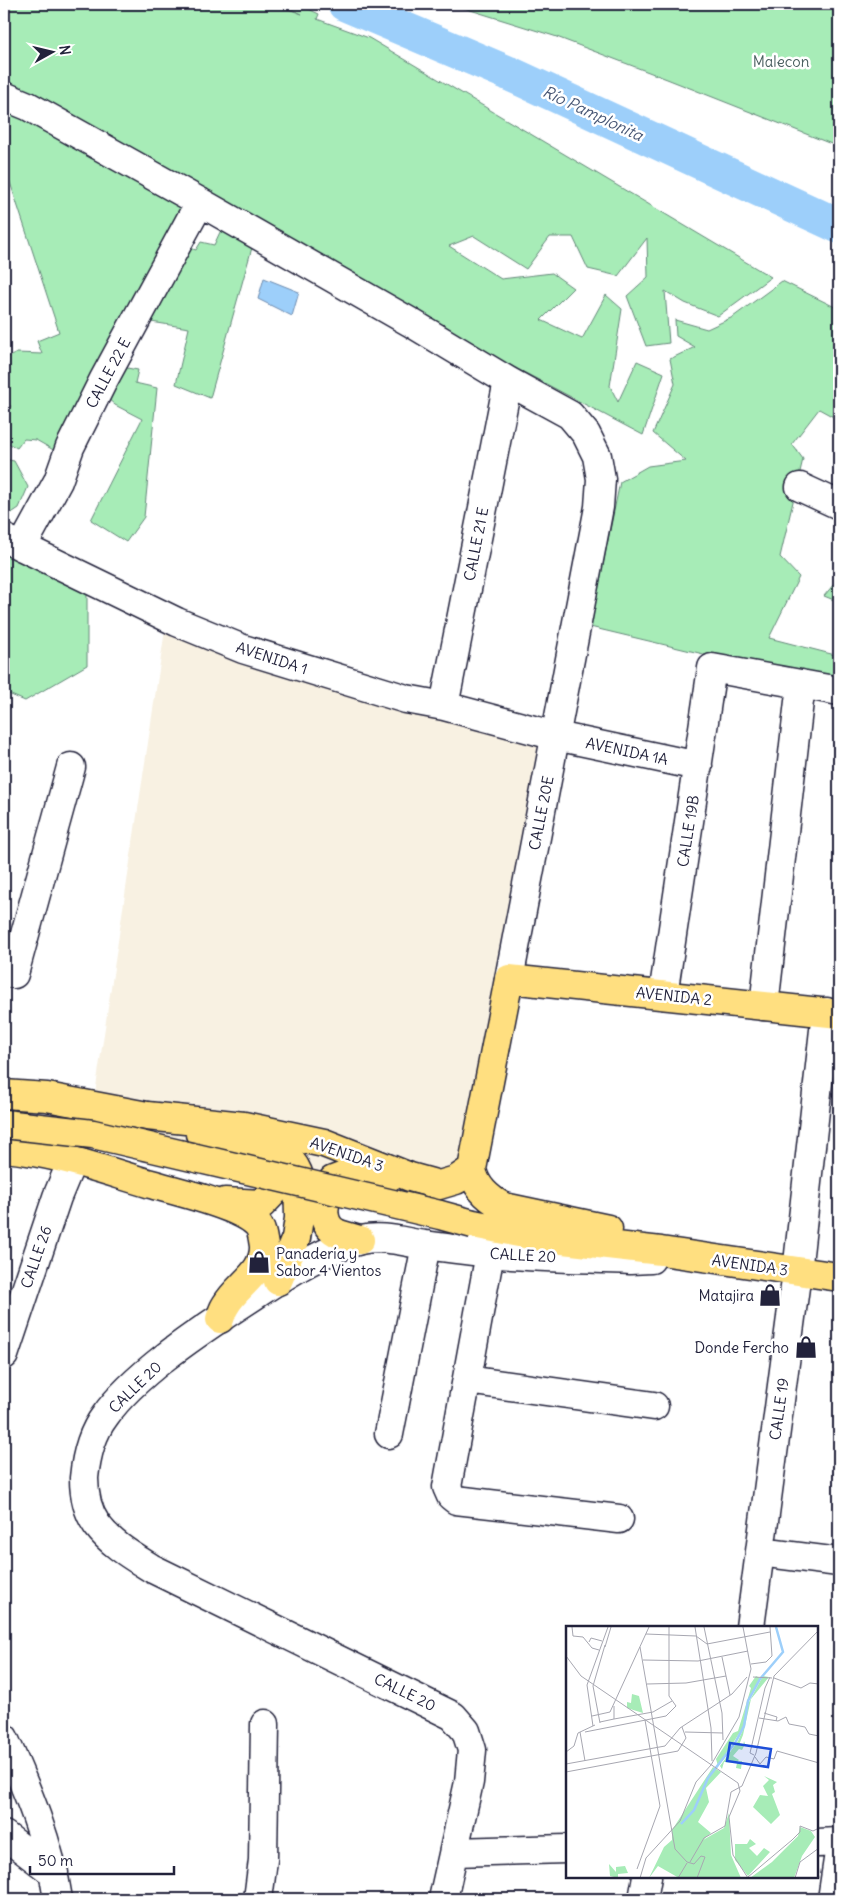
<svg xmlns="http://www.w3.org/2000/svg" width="843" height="1903" viewBox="0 0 843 1903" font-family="Delius,sans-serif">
	<rect width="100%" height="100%" fill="#fff"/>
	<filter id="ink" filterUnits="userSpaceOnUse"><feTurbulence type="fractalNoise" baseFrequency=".02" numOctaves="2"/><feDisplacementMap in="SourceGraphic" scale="10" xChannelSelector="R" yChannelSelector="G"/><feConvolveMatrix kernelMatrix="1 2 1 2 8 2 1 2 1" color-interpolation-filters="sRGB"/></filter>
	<g filter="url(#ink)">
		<!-- built -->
		<path fill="#f8f1e2" d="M 165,630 L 547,745 L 458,1196 L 399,1198 L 88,1140 Z"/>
		<!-- green -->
		<path fill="#a7ecb7" stroke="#648779" d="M 4,4 L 274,4 L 302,14 L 280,4 L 298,4 L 319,14 L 317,19 L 369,38 L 771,277 L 718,316 L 685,303 L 665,291 L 669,343 L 646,346 L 627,296 L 648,277 L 647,238 L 618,276 L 588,269 L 573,237 L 550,237 L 526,269 L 474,236 L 449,246 L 501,279 L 552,273 L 573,288 L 541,320 L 582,339 L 606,295 L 622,309 L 610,386 L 618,402 L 637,361 L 664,373 L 643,435 L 457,337 L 4,85 Z
			M 451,4 L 839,4 L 839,147 L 667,79 L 554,36 Z
			M 4,109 L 188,202 L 57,452 L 36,440 L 24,439 L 17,448 L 4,441 L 4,415 L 11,406 L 4,402 L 4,359 L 17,353 L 42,354 L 37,341 L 59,332 L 4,164 Z
			M 202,207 L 253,244 L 210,398 L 176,384 L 189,328 L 151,322 L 127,368 L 138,370 L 135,383 L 157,388 L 144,517 L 126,542 L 91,520 L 142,419 L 115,405 L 107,398 L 182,245 L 196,250 L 201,242 L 214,245 L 221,230 L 197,218 Z
			M 782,281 L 839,309 L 839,420 L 819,409 L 792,444 L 803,459 L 780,557 L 799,577 L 769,638 L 839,656 L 839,685 L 758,667 L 590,627 L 620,482 L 648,466 L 686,461 L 653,433 L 675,384 L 670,359 L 695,347 L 676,336 L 675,320 L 707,329 L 733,317 Z
			M 4,459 L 14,461 L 28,487 L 19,508 L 4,518 Z
			M 4,543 L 87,592 L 87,665 L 25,701 L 4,692 Z
			M 839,578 L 839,602 L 824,596 Z"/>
		<!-- water -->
		<path fill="#9dcffa" stroke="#6c8aae" d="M 264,278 L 299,292 L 292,316 L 258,299 Z"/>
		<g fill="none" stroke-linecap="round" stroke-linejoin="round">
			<!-- river -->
			<path stroke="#9dcffa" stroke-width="35" d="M 345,4 L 508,73 L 839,226"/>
			<defs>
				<path id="minor" d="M 4,96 L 28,106 L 200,202 L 410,322 L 508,381 L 570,415 L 586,434 L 597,456 L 601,479 L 599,507 L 509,979
					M 800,487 L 839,505
					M 4,538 L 177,622 L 243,649 L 406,699 L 444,706 L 556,736 L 698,766
					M 22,547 L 58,481 L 70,447 L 103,381 L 200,202
					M 444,706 L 508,381
					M 4,971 L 14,974 L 71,767
					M 663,995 L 712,668 L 839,691
					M 764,1006 L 801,684
					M 490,1253 L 447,1487 L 451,1496 L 456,1500 L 619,1519
					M 4,1355 L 57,1197 L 72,1161
					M 467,1380 L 654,1406
					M 389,1434 L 426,1245
					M 760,1552 L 839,1562
					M 750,1627 L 797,1272 L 826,1012
					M 4,1738 C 27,1789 50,1844 58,1899
					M 4,1835 L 54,1873
					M 817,1843 L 839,1842
					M 454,1852 L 567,1849
					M 258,1899 L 263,1860 L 265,1724
					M 443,1899 L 469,1782 L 472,1750 L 466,1731 L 453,1716 L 151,1568 C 132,1556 111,1544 97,1525 C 87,1511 84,1495 84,1478 C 86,1457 92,1433 105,1416 C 133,1376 194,1335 235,1308 C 271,1285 319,1250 361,1240 C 383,1235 403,1242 425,1245 C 447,1248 469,1251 491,1253 C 537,1258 583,1258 630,1260 L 651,1259
					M 643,1899 L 647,1877
					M 832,1899 L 839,1853"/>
				<path id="major" d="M 4,1094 L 47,1097 L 147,1116 L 244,1126 L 324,1143 L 410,1177 L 439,1185 L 456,1180 L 472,1169
					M 200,1134 L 282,1157 L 290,1160 L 295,1167 L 298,1173 L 299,1218 L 296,1238 L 278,1281
					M 4,1148 C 54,1152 103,1170 151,1184 C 176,1191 241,1206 257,1224 C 262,1229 263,1240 264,1246 C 265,1273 238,1284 226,1305 C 223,1309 222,1314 220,1319
					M 472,1169 L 509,979 L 839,1014
					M 472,1169 C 475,1187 489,1199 504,1207 L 608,1229
					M 225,1202 L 262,1204 C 274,1192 294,1175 277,1159
					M 473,1224 L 545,1238 L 661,1251 L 839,1277
					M 360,1240 C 353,1238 344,1236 337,1233 C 316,1223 326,1195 333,1180 L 349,1174 L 389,1177"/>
			</defs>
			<!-- minor casing -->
			<use href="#minor" stroke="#22223b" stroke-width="31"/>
			<!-- major casing -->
			<use href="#major" stroke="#22223b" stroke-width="31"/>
			<!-- minor -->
			<use href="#minor" stroke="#fff" stroke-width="28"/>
			<!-- major -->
			<use href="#major" stroke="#ffdf80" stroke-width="28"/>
			<defs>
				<path id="major-bridge" d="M 4,1124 L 93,1134 L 440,1215 L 473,1224"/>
			</defs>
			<!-- major-bridge casing -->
			<use href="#major-bridge" stroke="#22223b" stroke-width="31" stroke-linecap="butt"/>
			<!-- major-bridge -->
			<use href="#major-bridge" stroke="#ffdf80" stroke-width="28"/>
		</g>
	</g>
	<!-- icons -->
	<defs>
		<symbol id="shop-bare" viewBox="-9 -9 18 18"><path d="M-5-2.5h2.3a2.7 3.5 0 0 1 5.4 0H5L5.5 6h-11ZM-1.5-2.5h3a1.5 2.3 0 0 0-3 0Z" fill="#22223b" stroke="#fff" stroke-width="2.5" paint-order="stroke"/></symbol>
	</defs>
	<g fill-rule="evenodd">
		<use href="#shop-bare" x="243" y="1246" width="32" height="32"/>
		<use href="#shop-bare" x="754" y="1279" width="32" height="32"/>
		<use href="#shop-bare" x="790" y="1331" width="32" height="32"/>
	</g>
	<g text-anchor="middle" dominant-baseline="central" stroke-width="5" stroke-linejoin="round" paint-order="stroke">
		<!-- park labels -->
		<g font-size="15" fill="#4a5f60" stroke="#fff">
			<text x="781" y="61">Malecon</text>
		</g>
		<!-- street labels -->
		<g font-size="15" fill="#22223b" stroke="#fff">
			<text transform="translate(108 373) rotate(-62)">CALLE 22 E</text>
			<text transform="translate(476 544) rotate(-79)">CALLE 21 E</text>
			<text transform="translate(272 658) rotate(18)">AVENIDA 1</text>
			<text transform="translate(627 751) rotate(12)">AVENIDA 1A</text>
			<text transform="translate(541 813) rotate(-79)">CALLE 20E</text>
			<text transform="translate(688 831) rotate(-81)">CALLE 19B</text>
			<text transform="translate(674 996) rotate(6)">AVENIDA 2</text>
			<text transform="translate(347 1154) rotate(19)">AVENIDA 3</text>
			<text transform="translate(523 1255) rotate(3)">CALLE 20</text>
			<text transform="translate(36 1257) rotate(-71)">CALLE 26</text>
			<text transform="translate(750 1265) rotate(8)">AVENIDA 3</text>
			<text transform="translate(135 1387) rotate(-44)">CALLE 20</text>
			<text transform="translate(779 1409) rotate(-82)">CALLE 19</text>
			<text transform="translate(405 1692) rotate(26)">CALLE 20</text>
		</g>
		<!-- poi labels -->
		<g font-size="15" fill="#22223b" stroke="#fff" text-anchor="end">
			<text x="276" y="1253" text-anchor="start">Panadería y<tspan x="276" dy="17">Sabor 4 Vientos</tspan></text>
			<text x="754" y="1295">Matajira</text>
			<text x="789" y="1347">Donde Fercho</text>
		</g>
		<!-- water labels -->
		<g font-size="16" font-style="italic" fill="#475674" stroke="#fff">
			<text transform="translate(593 113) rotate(25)">Río Pamplonita</text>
		</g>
	</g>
	<!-- overview -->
	<g transform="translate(566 1626)">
		<rect width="252" height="252" fill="#fff"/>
		<path d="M 190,50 L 194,52 L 181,77 L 178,100 L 152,140 L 150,133 L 167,107 L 172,105 L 185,62 L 183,60 ZM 197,50 L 203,51 L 185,73 L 177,109 L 173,119 L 177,120 L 178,115 L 179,118 L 176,124 L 173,123 L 167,130 L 173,134 L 171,136 L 176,135 L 175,143 L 170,142 L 171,137 L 158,136 L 156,143 L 154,140 L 172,115 L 179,99 L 180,84 L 183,76 L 192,59 ZM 66,68 L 73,70 L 77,87 L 61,82 L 61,76 L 65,77 ZM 147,141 L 155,146 L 140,162 L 143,176 L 132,196 L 145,207 L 137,214 L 158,202 L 163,187 L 165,229 L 175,252 L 113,252 L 92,240 L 83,252 L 98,221 L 106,214 L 106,204 ZM 198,150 L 211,156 L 207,159 L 209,166 L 206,168 L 214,189 L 205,198 L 187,181 L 194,169 L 202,170 L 197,160 L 203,154 ZM 234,201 L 245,205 L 249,211 L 236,230 L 228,252 L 184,252 L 206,236 L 232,210 ZM 184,213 L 190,218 L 183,222 L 191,230 L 198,222 L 204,226 L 182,250 L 169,234 L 169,218 L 181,218 ZM 43,238 L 50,246 L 50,241 L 59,240 L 62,247 L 52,248 L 52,252 L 44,250 Z" fill="#a7ecb7"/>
		<path fill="none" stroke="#9dcffa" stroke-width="2.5" d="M 115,198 L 128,184 L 142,152 L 169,117 L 178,100 L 182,75 L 194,53 L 217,26 L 210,1"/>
		<path fill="none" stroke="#a7a7b1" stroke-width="1" d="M 6,1 L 7,10 L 17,11 L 26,22 L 33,24M 129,1 L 145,102 L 146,135M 138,1 L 156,87 L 157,114M 80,8 L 130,10 L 141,18 L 204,6M 23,16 L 25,12 L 36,15M 39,21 L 45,1M 74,21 L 109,223 L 121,236M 0,30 L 15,50 L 172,157 L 174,165 L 163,191 L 167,229 L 182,252M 156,31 L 164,69M 77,34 L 132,35 L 182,25M 185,38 L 200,36 L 206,30 L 204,1M 208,50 L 253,4M 187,51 L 206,52M 208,52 L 235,62 L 244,57 L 253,58M 81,58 L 120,57 L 160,50M 198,87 L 211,91 L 210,95M 26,90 L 44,86 L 83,1M 193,92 L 212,95 L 220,91 L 223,98 L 239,101 L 243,108 L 253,110M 48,93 L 87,86 L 106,75M 34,96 L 48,93 L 48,80M 34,97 L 27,60 L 39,19M 27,100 L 21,59 L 42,1M 14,106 L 19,135M 19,106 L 100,90 L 110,80 L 103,70 L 103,1M 119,106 L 157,107M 0,126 L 8,120 L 12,107 L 29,99M 188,129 L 184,127 L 199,62 L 204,51M 189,131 L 194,138 L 200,131 L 208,133 L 211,125 L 253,137M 0,138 L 99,120 L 114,102 L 166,68 L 181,51M 0,146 L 112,125 L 120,112 L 116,101M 121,236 L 128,238 L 135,230 L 139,231 L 131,252M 124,236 L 138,212 L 159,200 L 165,166 L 176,160 L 190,127 L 208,50M 71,243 L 94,180 L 79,94M 182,251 L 226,214 L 234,206 L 234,200 L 247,205 L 253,202M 74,252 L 80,232 L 114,195 L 130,156 L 145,139 L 173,91 L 185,43 L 177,1M 112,252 L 121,237M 229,252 L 234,236 L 253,222"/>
		<path fill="#1d4ed8" fill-opacity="0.15" stroke="#1d4ed8" stroke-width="2.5" d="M 164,117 L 205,123 L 202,141 L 161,135 Z"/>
		<rect width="252" height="252" fill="none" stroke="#22223b" stroke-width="2.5"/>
	</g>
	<!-- margin -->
	<rect width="843" height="1903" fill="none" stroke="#fff" stroke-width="20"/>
	<rect x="10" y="10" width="823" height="1883" fill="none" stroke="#22223b" stroke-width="2" filter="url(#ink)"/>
	<!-- north arrow -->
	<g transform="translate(52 52) rotate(82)" stroke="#ffffff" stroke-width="4" paint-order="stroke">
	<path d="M0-4L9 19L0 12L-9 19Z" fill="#22223b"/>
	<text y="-8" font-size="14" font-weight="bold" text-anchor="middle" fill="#22223b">N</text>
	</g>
	<!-- scale -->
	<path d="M30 1866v8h144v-8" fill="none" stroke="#22223b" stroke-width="2.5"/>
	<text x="38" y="1866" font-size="15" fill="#22223b" stroke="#ffffff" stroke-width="4" paint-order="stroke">50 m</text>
</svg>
